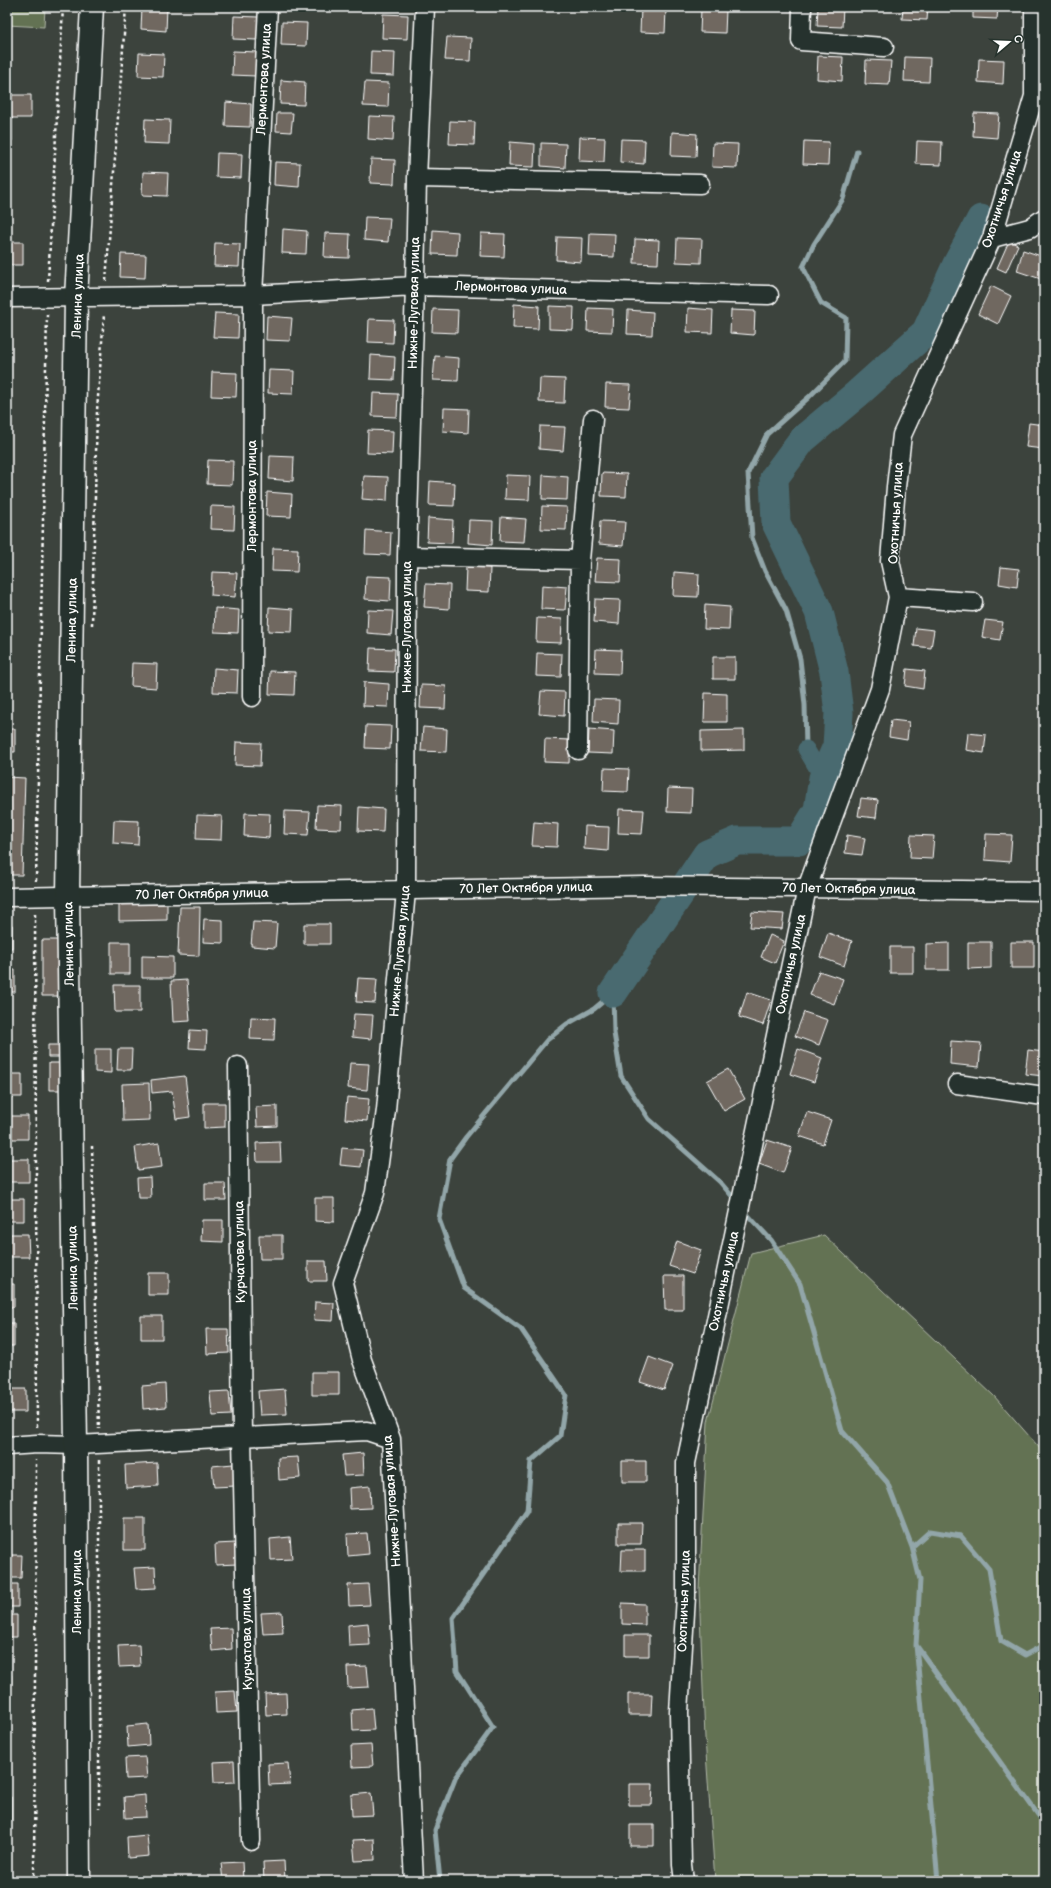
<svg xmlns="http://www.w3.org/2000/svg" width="1051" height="1888" viewBox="0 0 1051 1888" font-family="'Balsamiq Sans',sans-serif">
	<rect width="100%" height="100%" fill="#3c433d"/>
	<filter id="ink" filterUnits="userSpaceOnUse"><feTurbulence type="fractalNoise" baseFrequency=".025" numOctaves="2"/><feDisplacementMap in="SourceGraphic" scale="8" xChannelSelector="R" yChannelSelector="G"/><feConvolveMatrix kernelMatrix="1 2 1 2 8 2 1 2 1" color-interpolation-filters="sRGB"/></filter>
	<g filter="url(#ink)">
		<!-- green -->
		<path fill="#637253" stroke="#b1b8a9" d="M 7,7 L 45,7 L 44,27 L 7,25 Z
			M 824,1235 L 994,1396 L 1044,1453 L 1044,1881 L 715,1881 L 705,1738 L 699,1589 L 708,1422 L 751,1253 Z"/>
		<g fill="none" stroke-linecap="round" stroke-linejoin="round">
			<!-- stream -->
			<path stroke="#92a6a9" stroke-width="5" d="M 806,749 L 805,705 L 800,659 L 786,610 L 765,571 L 752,538 L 748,473 L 767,434 L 809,397 L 845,361 L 846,318 L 821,303 L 803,267 L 814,244 L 843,199 L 857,151
				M 613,993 L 614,1033 L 621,1076 L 649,1119 L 720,1182 L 737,1202
				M 744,1211 L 771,1240 L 800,1284 L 842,1431 L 887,1482 L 912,1547 L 920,1580 L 916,1645 L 1044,1823
				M 912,1547 L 930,1531 L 961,1536 L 989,1569 L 1001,1641 L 1025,1655 L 1044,1645
				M 916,1645 L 938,1881
				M 440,1881 L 435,1830 L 455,1779 L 493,1727 L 457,1671 L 453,1618 L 527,1511 L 531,1461 L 560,1436 L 566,1395 L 521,1329 L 464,1288 L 439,1219 L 450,1159 L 466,1137 L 547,1040 L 567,1024 L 594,1009 L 613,993"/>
			<!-- canal -->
			<path stroke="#496a70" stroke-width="17" d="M 806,749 L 823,778"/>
			<!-- river -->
			<path stroke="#496a70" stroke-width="29" d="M 613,993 L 707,854 L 737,841 L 799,841 L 818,810 L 823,778 L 837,746 L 839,713 L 834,672 L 819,612 L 776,523 L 774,478 L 802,440 L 857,394 L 926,332 L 957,264 L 981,219"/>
		</g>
		<!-- building -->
		<path fill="#706861" stroke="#fff" d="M 142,7 L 167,7 L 166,31 L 141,29 Z
			M 818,7 L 843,7 L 842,27 L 817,26 Z
			M 903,7 L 928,7 L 927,20 L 902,19 Z
			M 973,7 L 998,7 L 997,19 L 973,18 Z
			M 641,8 L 666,10 L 665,33 L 640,32 Z
			M 701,9 L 726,10 L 725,33 L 700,32 Z
			M 383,14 L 408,15 L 407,39 L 382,38 Z
			M 234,16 L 258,17 L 257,40 L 233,39 Z
			M 282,22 L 307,23 L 306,46 L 281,45 Z
			M 447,37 L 471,38 L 470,61 L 445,60 Z
			M 233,51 L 257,52 L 256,76 L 232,75 Z
			M 371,51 L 395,52 L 394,76 L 370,75 Z
			M 139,53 L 164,54 L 163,77 L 138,76 Z
			M 818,56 L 843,57 L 842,81 L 817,79 Z
			M 905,57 L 930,58 L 929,82 L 904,81 Z
			M 979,59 L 1004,60 L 1003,84 L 978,82 Z
			M 866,60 L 891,61 L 889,85 L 865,84 Z
			M 281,80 L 305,82 L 304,105 L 280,104 Z
			M 365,82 L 389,83 L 388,107 L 363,106 Z
			M 9,95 L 31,95 L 31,118 L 9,118 Z
			M 226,102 L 251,104 L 250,127 L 225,126 Z
			M 277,113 L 293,113 L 291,132 L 276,131 Z
			M 974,113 L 999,114 L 997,138 L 973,136 Z
			M 369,116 L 394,117 L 393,141 L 368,139 Z
			M 7,118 L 12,118 L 12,141 L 7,141 Z
			M 145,119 L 170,120 L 169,144 L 144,143 Z
			M 450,121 L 475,122 L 474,145 L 449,144 Z
			M 672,132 L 697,134 L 696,157 L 671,156 Z
			M 580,137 L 605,138 L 604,162 L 579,161 Z
			M 621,139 L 645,140 L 644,164 L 620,162 Z
			M 804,141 L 829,142 L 828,165 L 803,164 Z
			M 917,141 L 942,142 L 941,165 L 916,164 Z
			M 510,142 L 535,144 L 534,167 L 509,166 Z
			M 541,143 L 566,144 L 565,168 L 541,166 Z
			M 713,143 L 738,144 L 737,168 L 712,167 Z
			M 217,153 L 242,154 L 241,178 L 216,177 Z
			M 371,159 L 395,160 L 394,184 L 370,183 Z
			M 275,162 L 300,163 L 299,187 L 274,185 Z
			M 143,172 L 168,173 L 167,196 L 142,195 Z
			M 365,217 L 390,218 L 388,242 L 364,240 Z
			M 283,229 L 307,231 L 306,254 L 282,253 Z
			M 433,230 L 458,232 L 457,255 L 432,254 Z
			M 325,233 L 350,234 L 349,258 L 324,257 Z
			M 481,233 L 505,234 L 504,257 L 480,256 Z
			M 590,233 L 615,234 L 614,257 L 589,256 Z
			M 557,237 L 582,238 L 581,262 L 556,260 Z
			M 677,238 L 702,239 L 701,263 L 676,262 Z
			M 635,239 L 659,240 L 658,264 L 634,263 Z
			M 1009,241 L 1018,245 L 1006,272 L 997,268 Z
			M 7,242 L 23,242 L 23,265 L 7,265 Z
			M 215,243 L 240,244 L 239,267 L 214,266 Z
			M 1023,250 L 1044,257 L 1044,280 L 1017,271 Z
			M 121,254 L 146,255 L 145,278 L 120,277 Z
			M 991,286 L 1011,296 L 998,324 L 978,314 Z
			M 514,304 L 539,306 L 538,329 L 513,328 Z
			M 549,306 L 574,307 L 573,330 L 549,329 Z
			M 588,308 L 613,309 L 612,332 L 587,331 Z
			M 688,308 L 713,310 L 712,333 L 687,332 Z
			M 433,309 L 458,310 L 457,333 L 432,332 Z
			M 628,310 L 653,312 L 652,335 L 627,334 Z
			M 731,310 L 755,311 L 754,335 L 730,333 Z
			M 215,313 L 239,314 L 238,338 L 213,337 Z
			M 267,316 L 292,318 L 290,341 L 266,340 Z
			M 369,319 L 394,320 L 393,343 L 368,342 Z
			M 371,355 L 395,357 L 394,380 L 370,379 Z
			M 435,356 L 459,358 L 458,381 L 433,380 Z
			M 269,370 L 294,371 L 293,394 L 268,393 Z
			M 212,372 L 237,373 L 236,397 L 211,396 Z
			M 540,378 L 565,379 L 564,403 L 539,402 Z
			M 606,384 L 631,385 L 629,408 L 605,407 Z
			M 373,393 L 398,394 L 397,417 L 372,416 Z
			M 444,408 L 469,409 L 468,433 L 443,431 Z
			M 1029,423 L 1044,425 L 1044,449 L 1026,447 Z
			M 540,426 L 565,427 L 563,451 L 539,449 Z
			M 368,430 L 393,431 L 392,454 L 367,453 Z
			M 270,456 L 294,457 L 293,481 L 269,479 Z
			M 208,460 L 233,461 L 232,485 L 207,484 Z
			M 602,473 L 627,474 L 626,497 L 601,496 Z
			M 506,475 L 530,476 L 529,500 L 505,499 Z
			M 543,475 L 568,477 L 567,500 L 542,499 Z
			M 364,476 L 388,477 L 387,501 L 362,499 Z
			M 430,481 L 455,483 L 454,506 L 429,505 Z
			M 267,492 L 292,494 L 291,517 L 266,516 Z
			M 211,506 L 235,507 L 234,530 L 210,529 Z
			M 542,506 L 567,507 L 566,530 L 541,529 Z
			M 501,517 L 526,519 L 524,542 L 500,541 Z
			M 428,518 L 453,520 L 452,543 L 427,542 Z
			M 469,520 L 493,521 L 492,545 L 468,543 Z
			M 600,521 L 625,522 L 623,546 L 599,544 Z
			M 366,530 L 391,532 L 390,555 L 365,554 Z
			M 273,548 L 298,549 L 297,572 L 272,571 Z
			M 597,558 L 621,559 L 620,582 L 595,581 Z
			M 466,567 L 490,568 L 489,592 L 465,591 Z
			M 1001,567 L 1019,569 L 1017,587 L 999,584 Z
			M 212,572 L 237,573 L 235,597 L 211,595 Z
			M 674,572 L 699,574 L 698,597 L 673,596 Z
			M 366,576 L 391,577 L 390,601 L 365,599 Z
			M 426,584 L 450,585 L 449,609 L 424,607 Z
			M 542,585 L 567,587 L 565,610 L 541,609 Z
			M 595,599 L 620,600 L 619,624 L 594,622 Z
			M 705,605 L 730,607 L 729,630 L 704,629 Z
			M 269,607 L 293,609 L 292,632 L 268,631 Z
			M 215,608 L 239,610 L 238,633 L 214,632 Z
			M 368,610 L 393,611 L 391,635 L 367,633 Z
			M 537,618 L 562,619 L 561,643 L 536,642 Z
			M 985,620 L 1003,622 L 1000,640 L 982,637 Z
			M 916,628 L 934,630 L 931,648 L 914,646 Z
			M 370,648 L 395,649 L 394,672 L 369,671 Z
			M 596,649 L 621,650 L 620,674 L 595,673 Z
			M 537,653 L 562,654 L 561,677 L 536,676 Z
			M 713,657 L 735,657 L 735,679 L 713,679 Z
			M 132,663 L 157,664 L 156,688 L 131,686 Z
			M 214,668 L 238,670 L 237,693 L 213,692 Z
			M 907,669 L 925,671 L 923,689 L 905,686 Z
			M 270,671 L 295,672 L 294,695 L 269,694 Z
			M 364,682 L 389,684 L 388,707 L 363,706 Z
			M 421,685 L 446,686 L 445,709 L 420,708 Z
			M 541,691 L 565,692 L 564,716 L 539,714 Z
			M 705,693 L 727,694 L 727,722 L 704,722 Z
			M 594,699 L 619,700 L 618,724 L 593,722 Z
			M 891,720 L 909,722 L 907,740 L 889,737 Z
			M 366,725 L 391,726 L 390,749 L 365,748 Z
			M 423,727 L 447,729 L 446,752 L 421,751 Z
			M 7,729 L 15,729 L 15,752 L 7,752 Z
			M 589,729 L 614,731 L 613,754 L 588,753 Z
			M 744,730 L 744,750 L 701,751 L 701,731 Z
			M 968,733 L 986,735 L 984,753 L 966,750 Z
			M 545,739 L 570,740 L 569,763 L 544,762 Z
			M 236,742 L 261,743 L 260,766 L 235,765 Z
			M 604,768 L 629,769 L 628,792 L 603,791 Z
			M 7,777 L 25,778 L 22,875 L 7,875 Z
			M 668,788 L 692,789 L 691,813 L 667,812 Z
			M 861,798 L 878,800 L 876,818 L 858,816 Z
			M 317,805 L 342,806 L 341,829 L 316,828 Z
			M 359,807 L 384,809 L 383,832 L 358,831 Z
			M 619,809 L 644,810 L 642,834 L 618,833 Z
			M 285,811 L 310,812 L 308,835 L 284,834 Z
			M 245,813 L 270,814 L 269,838 L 244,836 Z
			M 197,815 L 222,816 L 221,840 L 196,839 Z
			M 114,820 L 139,821 L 138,845 L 113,843 Z
			M 534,822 L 558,824 L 557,847 L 532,846 Z
			M 585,826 L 609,827 L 608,851 L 584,849 Z
			M 986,834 L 1012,835 L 1010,862 L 985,860 Z
			M 847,835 L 865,838 L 862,855 L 845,853 Z
			M 911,835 L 934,836 L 932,859 L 910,858 Z
			M 119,904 L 167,904 L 167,920 L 119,921 Z
			M 180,907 L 200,907 L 199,956 L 178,955 Z
			M 752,912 L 784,914 L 782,929 L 750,927 Z
			M 204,919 L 223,920 L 223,943 L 203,942 Z
			M 253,922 L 277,923 L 275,948 L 251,946 Z
			M 304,924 L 330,924 L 330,944 L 304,944 Z
			M 7,925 L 12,925 L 12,948 L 7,948 Z
			M 828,933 L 852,941 L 844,966 L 820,957 Z
			M 770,935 L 784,941 L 775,963 L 761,957 Z
			M 42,940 L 63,940 L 63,996 L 42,996 Z
			M 111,942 L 130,942 L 130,974 L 111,974 Z
			M 968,942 L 991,942 L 991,968 L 968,969 Z
			M 1011,942 L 1034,942 L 1034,968 L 1011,968 Z
			M 949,943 L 949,970 L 926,970 L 926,944 Z
			M 890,947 L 913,947 L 913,973 L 890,973 Z
			M 142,956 L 173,957 L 173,978 L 142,978 Z
			M 7,970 L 15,970 L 15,992 L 7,992 Z
			M 819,971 L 843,979 L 834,1004 L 810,995 Z
			M 358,978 L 377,979 L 375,1003 L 356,1002 Z
			M 187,980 L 190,1021 L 173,1022 L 171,981 Z
			M 114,985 L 140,985 L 140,1012 L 115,1012 Z
			M 747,992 L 771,1000 L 763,1025 L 739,1017 Z
			M 804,1012 L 828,1020 L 819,1045 L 795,1036 Z
			M 354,1014 L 373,1015 L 371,1039 L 352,1037 Z
			M 251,1017 L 275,1018 L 274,1040 L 250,1039 Z
			M 190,1030 L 207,1031 L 206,1049 L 189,1048 Z
			M 951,1041 L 981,1043 L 979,1067 L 950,1064 Z
			M 48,1045 L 59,1045 L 59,1057 L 48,1057 Z
			M 95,1049 L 111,1049 L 111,1073 L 95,1072 Z
			M 118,1049 L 132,1049 L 131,1070 L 117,1070 Z
			M 798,1049 L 822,1058 L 814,1082 L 790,1074 Z
			M 1028,1050 L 1044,1052 L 1044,1076 L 1025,1074 Z
			M 49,1063 L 60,1063 L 60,1090 L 49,1090 Z
			M 350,1063 L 369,1064 L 367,1090 L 348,1088 Z
			M 728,1069 L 745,1099 L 724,1111 L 707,1081 Z
			M 7,1074 L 22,1074 L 22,1097 L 7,1097 Z
			M 185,1076 L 190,1117 L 176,1119 L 172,1091 L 152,1093 L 151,1080 Z
			M 149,1083 L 150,1120 L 123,1121 L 122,1084 Z
			M 347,1097 L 369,1099 L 367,1121 L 345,1119 Z
			M 204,1103 L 225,1103 L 225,1127 L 204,1128 Z
			M 277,1106 L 277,1126 L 257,1127 L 256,1107 Z
			M 807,1112 L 831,1120 L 823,1144 L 799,1136 Z
			M 7,1116 L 28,1116 L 28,1139 L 7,1139 Z
			M 767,1140 L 792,1148 L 783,1173 L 759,1164 Z
			M 280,1142 L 281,1162 L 257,1162 L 256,1143 Z
			M 159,1143 L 162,1167 L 138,1170 L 135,1147 Z
			M 342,1148 L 363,1150 L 361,1167 L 340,1165 Z
			M 7,1159 L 29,1159 L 29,1182 L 7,1182 Z
			M 150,1177 L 151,1198 L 138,1198 L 137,1178 Z
			M 205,1183 L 225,1183 L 226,1200 L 205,1200 Z
			M 315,1198 L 334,1198 L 334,1222 L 315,1221 Z
			M 7,1199 L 24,1199 L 24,1221 L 7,1221 Z
			M 202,1220 L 223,1220 L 223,1242 L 201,1241 Z
			M 7,1234 L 28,1234 L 29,1257 L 7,1257 Z
			M 259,1235 L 282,1235 L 282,1259 L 260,1259 Z
			M 677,1241 L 701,1250 L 693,1274 L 669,1266 Z
			M 308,1261 L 326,1261 L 327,1281 L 308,1281 Z
			M 148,1273 L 169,1273 L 169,1295 L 148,1295 Z
			M 664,1276 L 683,1276 L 683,1310 L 665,1310 Z
			M 7,1284 L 14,1284 L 14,1307 L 7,1307 Z
			M 315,1302 L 334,1303 L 333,1321 L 314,1320 Z
			M 141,1316 L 162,1316 L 162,1339 L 141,1339 Z
			M 7,1323 L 14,1323 L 14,1346 L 7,1346 Z
			M 206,1329 L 228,1329 L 229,1353 L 207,1354 Z
			M 649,1357 L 673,1366 L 664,1390 L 640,1382 Z
			M 312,1372 L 339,1372 L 339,1395 L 312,1395 Z
			M 165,1384 L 166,1407 L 143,1409 L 142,1386 Z
			M 7,1389 L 26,1389 L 26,1412 L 7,1412 Z
			M 285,1389 L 287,1414 L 260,1415 L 258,1391 Z
			M 229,1391 L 231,1415 L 212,1416 L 210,1392 Z
			M 363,1453 L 364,1475 L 344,1476 L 342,1455 Z
			M 298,1457 L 300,1478 L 279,1480 L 278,1458 Z
			M 622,1461 L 646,1461 L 646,1482 L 622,1482 Z
			M 157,1463 L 158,1486 L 126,1488 L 125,1465 Z
			M 233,1464 L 235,1486 L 214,1487 L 212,1466 Z
			M 370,1486 L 371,1508 L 350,1509 L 349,1488 Z
			M 124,1518 L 145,1518 L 145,1550 L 124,1550 Z
			M 618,1523 L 642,1523 L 641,1544 L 618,1544 Z
			M 367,1533 L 369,1554 L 348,1556 L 347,1534 Z
			M 290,1537 L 292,1559 L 271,1560 L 270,1539 Z
			M 236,1543 L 237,1564 L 216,1565 L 215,1544 Z
			M 622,1550 L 645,1550 L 645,1571 L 621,1571 Z
			M 7,1555 L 22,1555 L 21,1578 L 7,1578 Z
			M 155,1567 L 156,1588 L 136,1589 L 134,1568 Z
			M 7,1584 L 18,1584 L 18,1607 L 7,1607 Z
			M 368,1584 L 370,1605 L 349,1606 L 348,1585 Z
			M 622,1603 L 645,1604 L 645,1625 L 622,1624 Z
			M 282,1612 L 283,1633 L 263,1634 L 261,1613 Z
			M 7,1615 L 17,1615 L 17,1637 L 7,1637 Z
			M 368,1623 L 370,1645 L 349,1646 L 348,1625 Z
			M 231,1628 L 232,1649 L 212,1651 L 210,1629 Z
			M 625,1635 L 649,1635 L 649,1656 L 625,1656 Z
			M 139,1645 L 140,1666 L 119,1667 L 118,1646 Z
			M 367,1666 L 369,1687 L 348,1688 L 347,1667 Z
			M 7,1675 L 11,1675 L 11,1698 L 7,1698 Z
			M 235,1691 L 237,1712 L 216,1713 L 215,1692 Z
			M 286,1693 L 287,1714 L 266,1715 L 265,1694 Z
			M 628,1694 L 652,1694 L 651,1715 L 628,1715 Z
			M 372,1708 L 374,1730 L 353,1731 L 352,1710 Z
			M 148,1724 L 149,1745 L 128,1747 L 127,1726 Z
			M 7,1738 L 11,1738 L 10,1761 L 7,1761 Z
			M 371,1745 L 373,1766 L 352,1767 L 351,1746 Z
			M 145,1757 L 147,1778 L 126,1779 L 125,1758 Z
			M 234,1761 L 235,1782 L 214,1783 L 213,1762 Z
			M 288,1763 L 290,1784 L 269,1785 L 268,1764 Z
			M 629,1784 L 653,1784 L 652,1805 L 629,1805 Z
			M 371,1793 L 373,1815 L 352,1816 L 351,1795 Z
			M 145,1795 L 146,1817 L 125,1818 L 124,1797 Z
			M 7,1797 L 11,1797 L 11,1820 L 7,1820 Z
			M 630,1825 L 654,1825 L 654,1846 L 630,1846 Z
			M 147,1835 L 149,1856 L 128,1858 L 127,1837 Z
			M 374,1839 L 375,1860 L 355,1861 L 353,1840 Z
			M 284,1861 L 285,1881 L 264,1881 L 263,1862 Z
			M 242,1862 L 243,1881 L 223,1881 L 221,1863 Z
			M 538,1878 L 556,1881 L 538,1881 Z"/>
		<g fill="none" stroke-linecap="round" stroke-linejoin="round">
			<defs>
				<path id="minor" d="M 802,7 L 801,41 L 884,47
					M 417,178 L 700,184
					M 992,238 L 1030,228 L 1044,218
					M 7,298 L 253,295 L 415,286 L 769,295
					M 407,556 L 580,560
					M 898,597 L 973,602
					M 252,697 L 253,295 L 268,7
					M 578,750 L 580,560 L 593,419
					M 7,897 L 644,886 L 1044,891
					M 238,1066 L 242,1438 L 251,1841
					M 957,1084 L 1044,1096
					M 7,1446 L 37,1444 L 76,1445 L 367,1431 L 391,1439
					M 414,1881 L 391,1439 L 362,1360 L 343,1283 L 375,1193 L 386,1110 L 406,891 L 407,556 L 415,286 L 417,178 L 425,7
					M 684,1881 L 682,1865 L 679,1712 L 686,1596 L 686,1463 L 807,888 L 880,689 L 898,597 L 890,561 L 896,487 L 902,435 L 992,238 L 1034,96 L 1034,7"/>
				<path id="major" d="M 79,1881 L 76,1445 L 68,896 L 76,298 L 92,7"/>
			</defs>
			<!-- minor casing -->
			<use href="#minor" stroke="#fff" stroke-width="21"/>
			<!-- major casing -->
			<use href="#major" stroke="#fff" stroke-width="25"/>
			<!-- path -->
			<path stroke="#fff" stroke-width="2.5" stroke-dasharray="3 3" stroke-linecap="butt" d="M 48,281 L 63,7
				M 106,281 L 126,7
				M 92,625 L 97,411 L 104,314
				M 36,881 L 47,314
				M 35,914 L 37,1429
				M 92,1146 L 99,1429
				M 99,1460 L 99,1809
				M 34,1881 L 36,1460"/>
			<!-- minor -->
			<use href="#minor" stroke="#26332d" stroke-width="18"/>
			<!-- major -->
			<use href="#major" stroke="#26332d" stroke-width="22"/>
		</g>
	</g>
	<g text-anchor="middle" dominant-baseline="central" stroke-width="3" stroke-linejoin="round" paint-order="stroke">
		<!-- street labels -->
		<g font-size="13" fill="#fff" stroke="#26332d">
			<text transform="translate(264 79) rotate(-87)">Лермонтова улица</text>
			<text transform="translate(1002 199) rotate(-72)">Охотничья улица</text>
			<text transform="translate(511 288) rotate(2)">Лермонтова улица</text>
			<text transform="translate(78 296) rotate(-88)">Ленина улица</text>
			<text transform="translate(414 303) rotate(-89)">Нижне-Луговая улица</text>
			<text transform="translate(252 496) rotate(-90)">Лермонтова улица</text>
			<text transform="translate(896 513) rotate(-87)">Охотничья улица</text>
			<text transform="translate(72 620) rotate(-89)">Ленина улица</text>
			<text transform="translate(407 627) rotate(-90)">Нижне-Луговая улица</text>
			<text transform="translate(526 888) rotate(-1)">70 Лет Октября улица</text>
			<text transform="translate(849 889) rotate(1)">70 Лет Октября улица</text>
			<text transform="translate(202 894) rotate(-1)">70 Лет Октября улица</text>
			<text transform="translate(69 944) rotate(-91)">Ленина улица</text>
			<text transform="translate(400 951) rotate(-85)">Нижне-Луговая улица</text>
			<text transform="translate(791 964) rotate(-78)">Охотничья улица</text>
			<text transform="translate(240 1252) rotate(-91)">Курчатова улица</text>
			<text transform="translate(73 1268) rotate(-91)">Ленина улица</text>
			<text transform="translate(724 1281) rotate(-78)">Охотничья улица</text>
			<text transform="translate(392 1501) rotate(-94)">Нижне-Луговая улица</text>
			<text transform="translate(77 1592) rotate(-90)">Ленина улица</text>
			<text transform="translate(684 1601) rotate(-88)">Охотничья улица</text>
			<text transform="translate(247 1639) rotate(-91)">Курчатова улица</text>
		</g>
	</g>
	<!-- margin -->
	<rect width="1051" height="1888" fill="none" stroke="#26332d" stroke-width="24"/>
	<rect x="12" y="12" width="1027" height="1864" fill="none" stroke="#fff" stroke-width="1.5" filter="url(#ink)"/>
	<!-- north arrow -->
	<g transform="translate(1009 42) rotate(71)" stroke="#26332d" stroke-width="3" paint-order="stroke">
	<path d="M0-3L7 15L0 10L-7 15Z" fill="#ffffff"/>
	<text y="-6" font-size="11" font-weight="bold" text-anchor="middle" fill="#ffffff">С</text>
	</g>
</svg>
